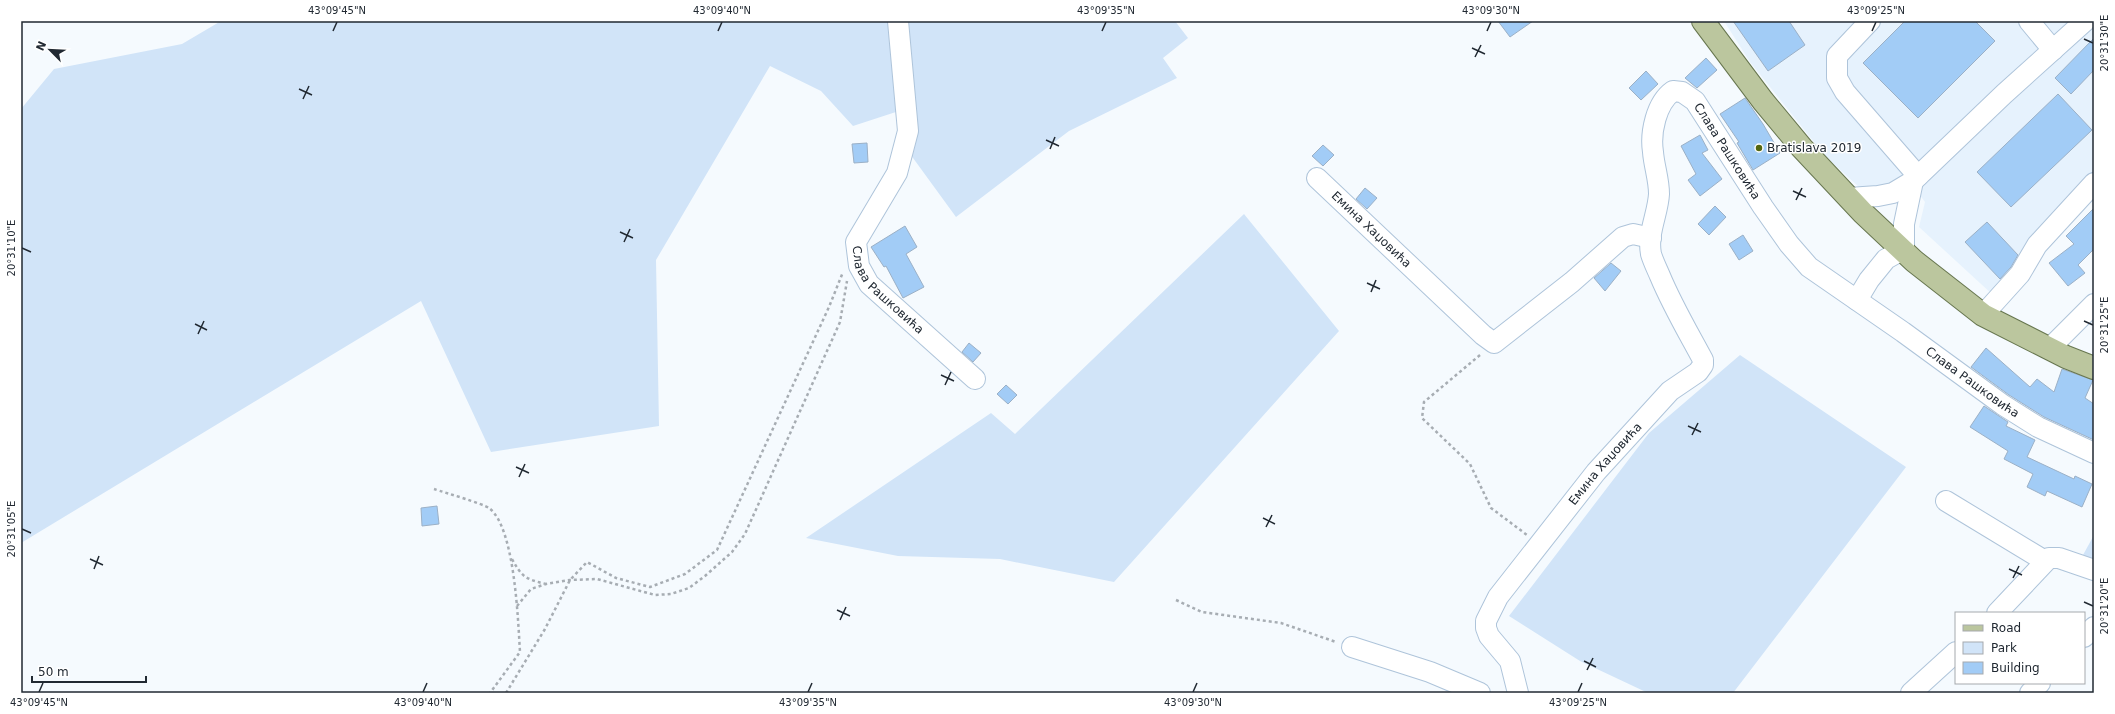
<svg xmlns="http://www.w3.org/2000/svg" width="2115" height="714" viewBox="0 0 2115 714" font-family="'DejaVu Sans',sans-serif">
	<rect width="100%" height="100%" fill="#f5fafe"/>
	<!-- built -->
	<path fill="#e6f2fd" d="M 1724,21 L 2094,21 L 2094,186 L 1993,295 L 1919,227 L 1925,202 L 1905,175 L 1888,186 L 1859,187 L 1826,157 L 1750,62 Z"/>
	<!-- green -->
	<path fill="#d1e4f8" d="M 221,21 L 891,21 L 902,110 L 853,126 L 821,91 L 770,66 L 656,260 L 659,426 L 491,452 L 421,301 L 21,543 L 21,109 L 54,69 L 182,44 Z
		M 897,21 L 1175,21 L 1188,38 L 1163,58 L 1177,78 L 1069,131 L 956,217 L 905,147 Z
		M 1244,214 L 1339,331 L 1114,582 L 1000,559 L 898,556 L 806,538 L 991,413 L 1015,434 Z
		M 1740,355 L 1906,467 L 1733,693 L 1648,693 L 1580,661 L 1509,616 L 1649,433 Z
		M 2094,535 L 2094,560 L 2083,555 Z"/>
	<!-- building -->
	<path fill="#a2ccf6" stroke="#9bb0c6" d="M 1498,21 L 1533,21 L 1510,37 Z
		M 1733,21 L 1789,21 L 1805,45 L 1768,71 Z
		M 1905,21 L 1975,21 L 1995,41 L 1918,118 L 1863,63 Z
		M 2094,38 L 2094,70 L 2071,94 L 2055,78 Z
		M 1706,58 L 1717,70 L 1697,88 L 1685,78 Z
		M 1646,71 L 1658,84 L 1641,100 L 1629,88 Z
		M 2058,94 L 2092,130 L 2011,207 L 1977,172 Z
		M 1745,98 L 1763,124 L 1780,153 L 1753,170 L 1737,143 L 1739,142 L 1720,114 Z
		M 1700,135 L 1708,150 L 1702,153 L 1722,179 L 1700,196 L 1688,180 L 1696,174 L 1681,146 Z
		M 867,143 L 868,162 L 854,163 L 852,144 Z
		M 1323,145 L 1334,155 L 1323,166 L 1312,156 Z
		M 1365,188 L 1377,198 L 1367,209 L 1356,199 Z
		M 1715,206 L 1726,217 L 1709,235 L 1698,224 Z
		M 2094,208 L 2094,249 L 2078,265 L 2085,273 L 2068,286 L 2049,263 L 2074,244 L 2066,236 Z
		M 1987,222 L 2018,255 L 2011,267 L 2000,279 L 1965,242 Z
		M 905,226 L 917,247 L 906,254 L 924,287 L 903,298 L 886,266 L 884,267 L 871,247 Z
		M 1743,235 L 1753,251 L 1739,260 L 1729,244 Z
		M 1611,263 L 1621,271 L 1605,291 L 1594,278 Z
		M 969,343 L 981,353 L 973,362 L 962,352 Z
		M 1986,348 L 2030,387 L 2037,379 L 2054,392 L 2062,369 L 2093,380 L 2085,398 L 2094,404 L 2094,440 L 2044,417 L 2009,395 L 1971,367 Z
		M 1006,385 L 1017,395 L 1008,404 L 997,394 Z
		M 1984,406 L 2008,422 L 2006,426 L 2035,440 L 2027,457 L 2074,479 L 2075,476 L 2092,484 L 2082,507 L 2047,491 L 2045,496 L 2027,487 L 2033,474 L 2004,459 L 2008,451 L 1970,427 Z
		M 437,506 L 439,524 L 422,526 L 421,508 Z"/>
	<g fill="none" stroke-linecap="round" stroke-linejoin="round">
		<defs>
			<g id="minor">
				<path id="s1" d="M 898,21 L 908,131 L 897,173 L 856,242 L 859,266 L 869,284 L 975,379"/>
				<path d="M 1870,21 L 1837,56 L 1837,78 L 1845,92 L 1918,176"/>
				<path d="M 2029,21 L 2053,50"/>
				<path id="s2" d="M 1317,178 L 1483,335 L 1494,343 L 1572,282 L 1623,237 L 1633,234 L 1651,238"/>
				<path d="M 1849,198 L 1878,196 L 1893,193 L 1913,181 L 2004,94 L 2085,21"/>
				<path d="M 1857,300 L 1869,280 L 1886,259 L 1904,249 L 1904,224 L 1913,181"/>
				<path d="M 1983,315 L 2020,274 L 2037,245 L 2094,183"/>
				<path d="M 2049,349 L 2094,304"/>
				<path d="M 1946,501 L 2045,561"/>
				<path d="M 1997,613 L 2049,558 L 2059,558 L 2094,570"/>
				<path d="M 2084,637 L 2094,627"/>
				<path d="M 1352,647 L 1430,672 L 1480,693"/>
				<path id="s3" d="M 1518,693 L 1510,661 L 1489,636 L 1486,628 L 1486,621 L 1498,597 L 1596,472 L 1670,391 L 1698,372 L 1703,365 L 1703,360 C 1688,332 1672,305 1660,276 C 1657,269 1653,261 1651,254 C 1647,233 1658,214 1659,194 C 1659,179 1654,166 1653,152 C 1650,133 1656,103 1673,91 L 1682,92 L 1695,101 L 1763,207 L 1789,244 L 1809,267 L 1903,332 L 2003,405 L 2038,427 L 2094,453"/>
				<path d="M 1911,693 L 1956,652"/>
				<path d="M 2030,693 L 2040,683"/>
			</g>
			<path id="major" d="M 1703,21 L 1763,101 L 1802,148 L 1863,213 L 1914,261 L 1983,315 L 2066,357 L 2094,368"/>
		</defs>
		<!-- minor casing -->
		<use href="#minor" stroke="#aec4da" stroke-width="22"/>
		<!-- major casing -->
		<use href="#major" stroke="#67764f" stroke-width="24"/>
		<!-- path -->
		<path stroke="#a7adb3" stroke-width="2.5" stroke-dasharray="3 3" stroke-linecap="butt" d="M 1480,355 L 1424,402 L 1422,418 L 1470,464 L 1491,508 L 1527,535
			M 434,489 C 446,493 481,503 489,508 C 515,527 518,621 520,652 L 490,693
			M 512,559 C 522,577 525,579 546,584
			M 1176,600 L 1202,612 L 1281,623 L 1336,642
			M 517,606 L 531,589 L 546,584 L 570,580 L 597,579 L 655,595 L 671,594 L 689,588 L 705,576 L 732,552 L 745,534 L 840,322 L 847,281
			M 506,693 L 545,629 L 570,580 L 587,562 L 616,578 L 650,587 L 685,574 L 717,550 L 829,307 L 843,272"/>
		<!-- minor -->
		<use href="#minor" stroke="#fff" stroke-width="20"/>
		<!-- major -->
		<use href="#major" stroke="#bbc69e" stroke-width="22"/>
	</g>
	<!-- ticks -->
	<path fill="none" stroke="#212932" stroke-width="1.5" d="M 333,31 L 337,22M 718,31 L 722,22M 1102,31 L 1106,22M 1487,31 L 1491,22M 1872,31 L 1876,22M 2084,39 L 2093,43M 1472,48 L 1485,54M 1475,57 L 1481,45M 299,89 L 312,95M 303,99 L 309,86M 1046,140 L 1059,146M 1050,149 L 1055,137M 1793,191 L 1806,197M 1796,200 L 1802,188M 620,232 L 633,238M 624,242 L 630,229M 22,248 L 31,252M 1367,283 L 1380,289M 1371,292 L 1376,280M 2084,321 L 2093,325M 195,324 L 207,330M 198,334 L 204,321M 941,375 L 954,381M 945,385 L 951,372M 1688,426 L 1701,432M 1692,435 L 1698,423M 516,467 L 529,473M 519,477 L 525,464M 1263,518 L 1275,524M 1266,527 L 1272,515M 22,529 L 31,533M 90,559 L 103,565M 94,569 L 99,556M 2009,569 L 2022,575M 2013,578 L 2019,566M 2084,602 L 2093,606M 837,610 L 850,616M 840,620 L 846,607M 1584,661 L 1596,667M 1587,670 L 1593,658M 39,692 L 43,683M 423,692 L 427,683M 808,692 L 812,683M 1193,692 L 1197,683M 1578,692 L 1582,683"/>
	<!-- markers -->
	<circle fill="#536611" stroke="#fff" stroke-width="1.5" cx="1759" cy="148" r="4"/>
	<g text-anchor="middle" dominant-baseline="central" stroke-width="3" stroke-linejoin="round" paint-order="stroke">
		<!-- poi labels -->
		<g font-size="12" fill="#212932" stroke="#fff" text-anchor="start">
			<text x="1767" y="148">Bratislava 2019</text>
		</g>
		<!-- street labels -->
		<g font-size="12" fill="#212932" stroke="#fff">
			<text stroke="none"><textPath href="#s3" startOffset="797">Слава Рашковића</textPath></text>
			<text stroke="none"><textPath href="#s2" startOffset="75">Емина Хаџовића</textPath></text>
			<text stroke="none"><textPath href="#s1" startOffset="294">Слава Рашковића</textPath></text>
			<text stroke="none"><textPath href="#s3" startOffset="1139">Слава Рашковића</textPath></text>
			<text stroke="none"><textPath href="#s3" startOffset="279">Емина Хаџовића</textPath></text>
		</g>
	</g>
	<!-- border -->
	<rect width="2115" height="714" fill="none" stroke="#ffffff" stroke-width="44"/>
	<!-- legend -->
	<rect x="1955" y="612" width="130" height="72" fill="#ffffff" stroke="#a6a9ad"/>
	<rect x="1963" y="625" width="20" height="6" fill="#bbc69e" stroke="#a6a9ad"/>
	<text x="1991" y="632" font-size="12" fill="#212932">Road</text>
	<rect x="1963" y="642" width="20" height="12" fill="#d1e4f8" stroke="#a6a9ad"/>
	<text x="1991" y="652" font-size="12" fill="#212932">Park</text>
	<rect x="1963" y="662" width="20" height="12" fill="#a2ccf6" stroke="#a6a9ad"/>
	<text x="1991" y="672" font-size="12" fill="#212932">Building</text>
	<!-- north arrow -->
	<g transform="translate(50 50) rotate(294)" stroke="#ffffff" stroke-width="3" paint-order="stroke">
	<path d="M0-3L7 15L0 10L-7 15Z" fill="#212932"/>
	<text y="-6" font-size="11" font-weight="bold" text-anchor="middle" fill="#212932">N</text>
	</g>
	<!-- scale -->
	<path d="M32 676v6h114v-6" fill="none" stroke="#212932" stroke-width="2"/>
	<text x="38" y="676" font-size="12" fill="#212932" stroke="#ffffff" stroke-width="3" paint-order="stroke">50 m</text>
	<rect x="22" y="22" width="2071" height="670" fill="none" stroke="#212932" stroke-width="1.5"/>
	<g font-size="10" text-anchor="middle" fill="#212932">
		<text x="337" y="14">43°09'45"N</text>
		<text x="722" y="14">43°09'40"N</text>
		<text x="1106" y="14">43°09'35"N</text>
		<text x="1491" y="14">43°09'30"N</text>
		<text x="1876" y="14">43°09'25"N</text>
		<text transform="translate(2104 43) rotate(-90)" y="4">20°31'30"E</text>
		<text transform="translate(11 248) rotate(-90)" y="4">20°31'10"E</text>
		<text transform="translate(2104 325) rotate(-90)" y="4">20°31'25"E</text>
		<text transform="translate(11 529) rotate(-90)" y="4">20°31'05"E</text>
		<text transform="translate(2104 606) rotate(-90)" y="4">20°31'20"E</text>
		<text x="39" y="706">43°09'45"N</text>
		<text x="423" y="706">43°09'40"N</text>
		<text x="808" y="706">43°09'35"N</text>
		<text x="1193" y="706">43°09'30"N</text>
		<text x="1578" y="706">43°09'25"N</text>
	</g>
</svg>
